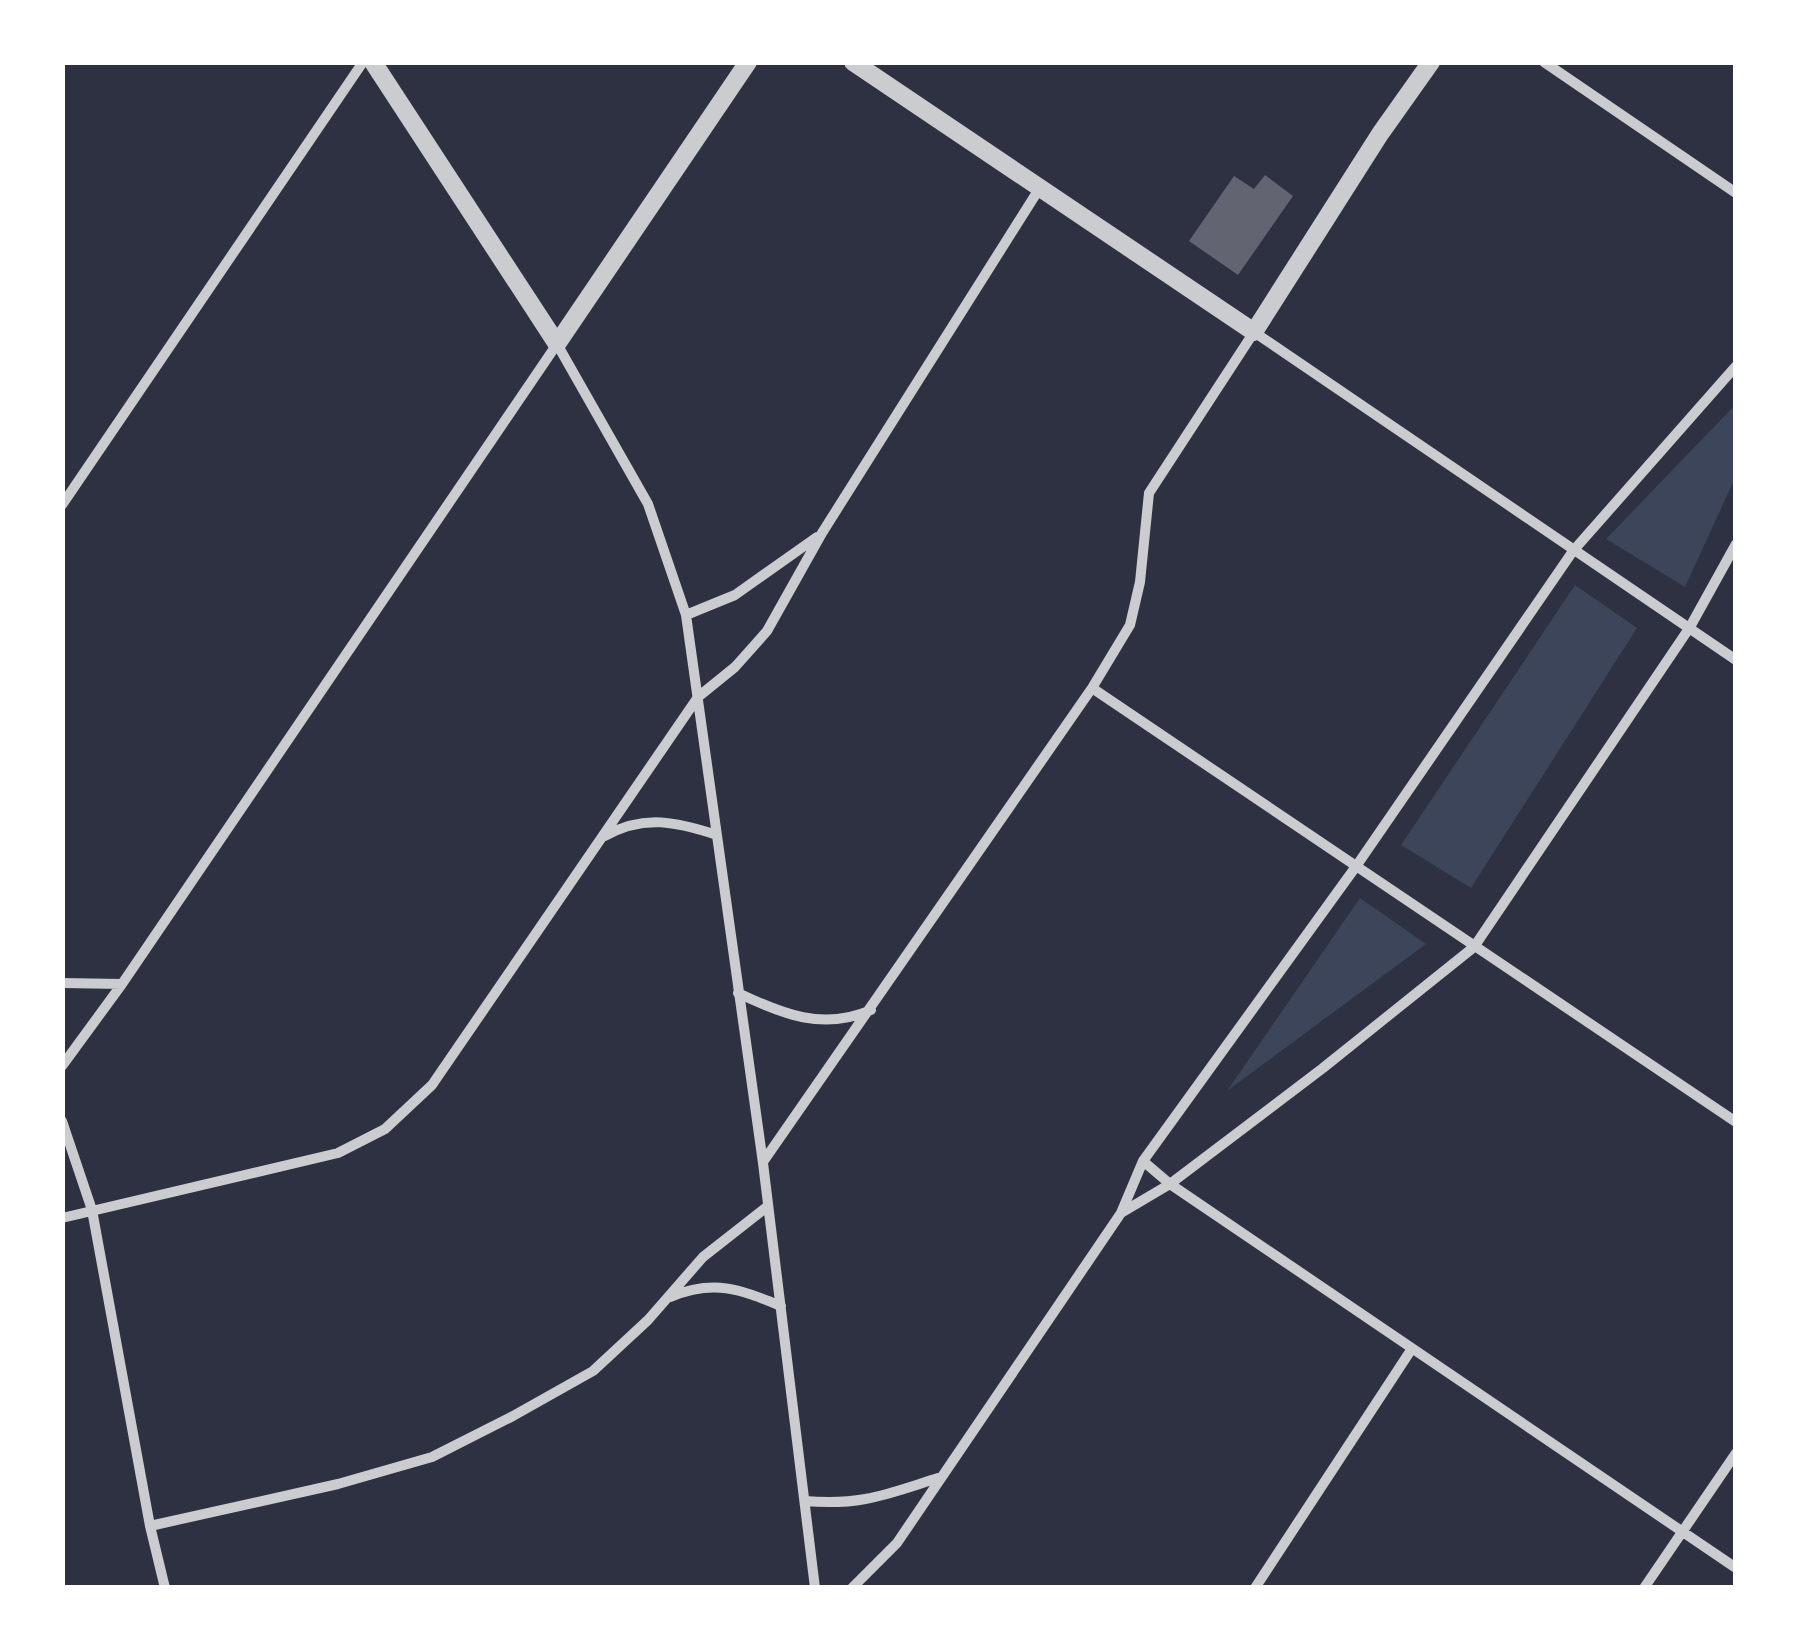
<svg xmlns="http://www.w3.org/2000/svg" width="1798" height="1650" viewBox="0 0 1798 1650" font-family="Cabin,sans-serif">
	<rect width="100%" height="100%" fill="#2d3142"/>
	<!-- green -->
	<path fill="#3c4559" d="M 1735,405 L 1735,478 L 1685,587 L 1606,539 Z
		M 1575,585 L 1637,628 L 1471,888 L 1401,845 Z
		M 1360,898 L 1426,944 L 1227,1091 Z"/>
	<!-- building -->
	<path fill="#626471" d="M 1265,175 L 1293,196 L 1238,275 L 1189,241 L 1234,176 L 1254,189 Z"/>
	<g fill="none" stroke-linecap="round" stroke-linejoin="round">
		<!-- minor -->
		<path stroke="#caccd0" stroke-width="10" d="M 1544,62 L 1736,193
			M 62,505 L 363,62
			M 686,615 L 735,595 L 817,537
			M 1092,688 L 1736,1122
			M 605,836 C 644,814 677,822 717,835
			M 62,983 L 122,984
			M 738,993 C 782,1014 823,1031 871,1010
			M 62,1066 L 122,984 L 557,344 L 648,504 L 686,615 L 763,1163 L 815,1588
			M 62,1121 L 92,1210 L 150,1526 L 165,1588
			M 1143,1161 L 1170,1184 L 1736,1568
			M 763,1162 L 1092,688 L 1130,625 L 1140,582 L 1149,493 L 1254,332 L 1736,660
			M 1121,1213 L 1170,1184 L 1323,1068 L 1474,947 L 1690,627 L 1736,544
			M 62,1218 L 338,1153 L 385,1129 L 432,1085 L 698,697 L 735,667 L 767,631 L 822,533 L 1041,186
			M 670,1297 C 714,1279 739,1289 781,1306
			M 805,1501 C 861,1506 887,1494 938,1478
			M 150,1526 L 338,1484 L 432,1457 L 513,1416 L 593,1371 L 648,1320 L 703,1257 L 768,1206
			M 852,1588 L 897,1543 L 1121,1213 L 1143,1161 L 1357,865 L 1573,551 L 1736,366
			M 1255,1588 L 1411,1350
			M 1644,1588 L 1736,1453"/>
		<!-- tertiary -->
		<path stroke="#caccd0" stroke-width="18" d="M 373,62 L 557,344 L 748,62
			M 853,62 L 1254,332 L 1380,134 L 1431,62"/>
	</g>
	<!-- border -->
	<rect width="1798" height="1650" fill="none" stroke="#ffffff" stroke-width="130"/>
</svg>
